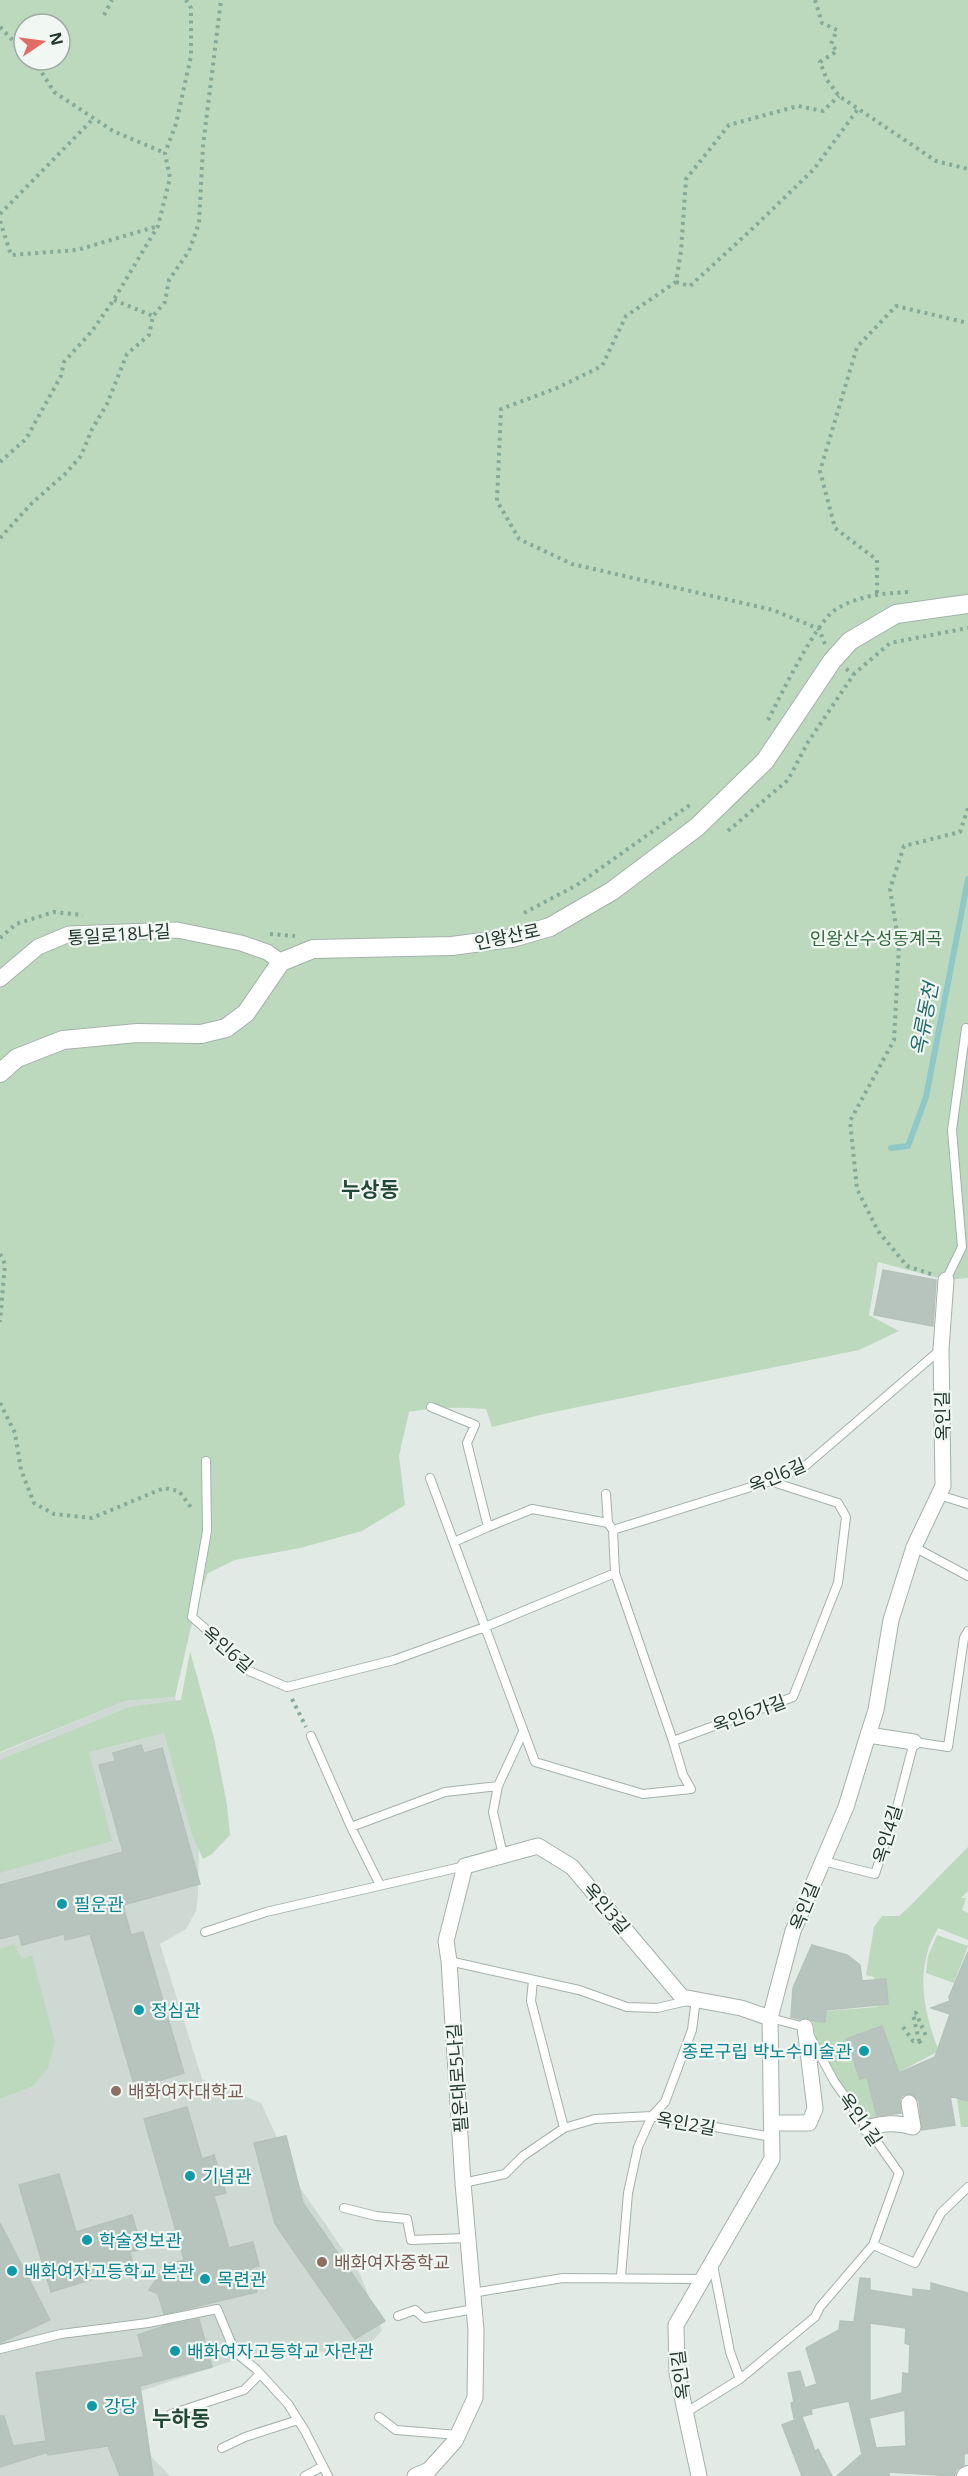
<svg xmlns="http://www.w3.org/2000/svg" width="968" height="2476" viewBox="0 0 968 2476" font-family="'Open Sans','Noto Sans KR',sans-serif">
	<rect width="100%" height="100%" fill="#e1eae4"/>
	<!-- built -->
	<path fill="#cfd9d3" d="M 175,1697 L 200,1793 L 198,1895 L 196,1911 L 186,1929 L 160,1944 L 202,2079 L 261,2103 L 301,2189 L 360,2274 L 382,2330 L 357,2360 L 307,2348 L 235,2360 L 141,2391 L 147,2452 L 170,2476 L 0,2476 L 0,1753 L 125,1701 Z"/>
	<!-- green -->
	<path fill="#bcd9be" fill-rule="evenodd" d="M 0,0 L 968,0 L 968,1278 L 946,1280 L 878,1262 L 869,1315 L 899,1331 L 859,1350 L 544,1414 L 492,1427 L 486,1409 C 459,1407 435,1407 409,1412 L 399,1456 L 405,1505 L 362,1531 L 300,1548 L 235,1560 L 208,1573 L 197,1601 L 175,1697 L 125,1701 L 0,1752 ZM 24,24 L 60,24 L 60,60 L 24,60 Z
		M 190,1651 L 214,1738 L 227,1805 L 230,1835 L 212,1854 L 203,1859 L 192,1835 L 164,1733 L 89,1752 L 112,1841 L 0,1873 L 0,1760 L 129,1707 L 181,1700 Z
		M 968,1847 L 968,1891 L 961,1898 L 966,1898 L 962,1910 L 968,1913 L 968,1940 L 938,1928 C 934,1936 929,1945 927,1954 C 918,1985 927,2022 939,2051 L 901,2071 L 901,2077 L 870,2088 L 878,2121 L 868,2125 C 849,2096 807,2048 814,2012 L 877,2007 L 874,1977 L 866,1975 L 874,1927 L 882,1916 L 899,1916 L 907,1909 Z
		M 937,1935 L 968,1946 L 954,1983 L 926,1973 L 928,1956 Z
		M 14,1944 L 22,1959 L 32,1955 L 55,2042 L 48,2068 L 33,2086 L 0,2099 L 0,1949 Z
		M 957,2098 L 968,2101 L 968,2127 L 961,2127 Z"/>
	<g fill="none" stroke-linecap="round" stroke-linejoin="round">
		<!-- stream -->
		<path stroke="#8fc9c7" stroke-width="6" d="M 891,1148 L 908,1146 L 926,1097 L 968,879"/>
	</g>
	<!-- building -->
	<path fill="#b7c4bd" stroke="#b4c2ba" stroke-width="1.5" fill-rule="evenodd" d="M 883,1270 L 936,1280 L 933,1326 L 874,1315 Z
		M 141,1745 L 144,1753 L 162,1748 L 200,1884 L 123,1905 L 131,1935 L 143,1932 L 184,2073 L 135,2088 L 90,1934 L 65,1940 L 64,1934 L 22,1945 L 19,1934 L 0,1939 L 0,1885 L 123,1852 L 99,1765 L 115,1761 L 113,1753 Z
		M 812,1945 L 847,1955 L 860,1965 L 862,1981 L 886,1979 L 888,2004 L 826,2010 L 825,2022 L 813,2021 L 808,2018 L 799,2019 L 791,2017 L 793,1988 Z
		M 968,1952 L 968,2101 L 950,2096 L 955,2125 L 922,2130 L 919,2101 L 912,2094 L 903,2095 L 900,2099 L 901,2113 L 877,2116 L 867,2077 L 860,2079 L 846,2039 L 882,2026 L 899,2073 L 935,2057 L 950,2014 L 931,2008 L 950,2001 L 949,1997 Z
		M 187,2107 L 202,2159 L 214,2155 L 226,2193 L 214,2196 L 229,2248 L 253,2242 L 259,2266 L 251,2268 L 257,2292 L 164,2314 L 158,2294 L 149,2290 L 167,2264 L 184,2260 L 180,2245 L 187,2235 L 178,2238 L 144,2119 Z
		M 286,2136 L 303,2203 L 385,2321 L 355,2339 L 275,2224 L 254,2143 Z
		M 59,2174 L 76,2232 L 132,2215 L 142,2249 L 130,2252 L 132,2260 L 119,2271 L 51,2292 L 19,2185 Z
		M 0,2223 L 50,2320 L 0,2343 Z
		M 860,2278 L 870,2279 L 870,2290 L 913,2297 L 913,2289 L 931,2291 L 931,2283 L 968,2293 L 968,2453 L 964,2454 L 964,2465 L 957,2469 L 954,2476 L 889,2472 L 889,2476 L 837,2476 L 862,2454 L 849,2401 L 811,2409 L 812,2414 L 794,2418 L 791,2403 L 794,2402 L 788,2373 L 800,2371 L 805,2388 L 817,2384 L 806,2348 L 839,2330 L 840,2321 L 854,2322 ZM 870,2323 L 906,2328 L 905,2343 L 910,2345 L 909,2374 L 903,2373 L 902,2393 L 870,2401 ZM 905,2410 L 906,2446 L 876,2448 L 869,2418 Z
		M 199,2319 L 212,2367 L 140,2386 L 153,2476 L 120,2476 L 108,2446 L 48,2455 L 48,2452 L 0,2467 L 0,2416 L 4,2416 L 13,2446 L 46,2441 L 36,2373 L 144,2357 L 138,2335 L 167,2325 Z
		M 802,2417 L 815,2451 L 818,2449 L 832,2476 L 802,2476 L 782,2425 Z"/>
	<g fill="none" stroke-linecap="round" stroke-linejoin="round">
		<defs>
			<path id="service" d="M 946,1280 L 962,1247 L 952,1130 L 966,1028 L 968,1031
				M 431,1407 L 475,1425 L 467,1443 L 488,1527 L 532,1509 L 608,1523
				M 206,1461 L 207,1531 L 192,1617 L 222,1643 L 249,1671 L 287,1687 L 394,1660 L 485,1627 L 615,1573
				M 430,1478 L 535,1762 L 643,1794 L 691,1789 L 683,1775 L 673,1741 L 793,1697 L 838,1583 L 846,1517 L 838,1503 L 770,1481
				M 606,1494 L 608,1523 L 613,1530 L 615,1573 L 673,1741
				M 939,1495 L 968,1504
				M 613,1530 L 770,1481 L 804,1467 L 940,1350
				M 454,1542 L 488,1527
				M 914,1547 L 968,1576
				M 311,1736 L 351,1827 L 380,1885
				M 498,1786 L 493,1812 L 503,1855
				M 351,1827 L 445,1792 L 498,1786 L 523,1732
				M 823,1861 L 875,1874 L 897,1807 L 914,1742 L 948,1747 L 964,1638 L 968,1631
				M 205,1932 L 266,1912 L 465,1866
				M 449,1961 L 579,1990 L 627,2007 L 657,2008 L 696,1999 L 692,2030 L 665,2102 L 652,2116 L 638,2147 L 628,2193 L 621,2276
				M 533,1980 L 531,2001 L 564,2128
				M 463,2183 L 505,2174 L 523,2156 L 564,2128 L 595,2119 L 652,2116 L 772,2137
				M 344,2208 L 376,2216 L 407,2219 L 411,2240 L 467,2238
				M 873,2245 L 915,2263 L 941,2213 L 968,2187
				M 713,2265 L 730,2352 L 740,2379
				M 472,2293 L 563,2278 L 702,2279
				M 398,2316 L 415,2310 L 424,2318 L 474,2309
				M 0,2349 L 61,2334 L 148,2323 L 217,2309 L 235,2352 L 256,2369 L 288,2404 L 305,2431 L 328,2476
				M 685,2413 L 740,2379 L 815,2317 L 820,2307 L 873,2245 L 899,2173 L 834,2081 L 805,2027 L 770,2018
				M 171,2414 L 244,2390 L 260,2374
				M 379,2417 L 396,2430 L 458,2435
				M 222,2448 L 245,2437 L 298,2420
				M 305,2476 L 323,2466"/>
			<path id="minor" d="M 0,979 L 38,947 L 69,934 L 177,930 L 241,943 L 267,952 L 281,962
				M 868,1735 L 914,1742
				M 772,2123 L 809,2123 L 815,2109 L 805,2027
				M 867,2128 C 884,2123 896,2122 913,2127 L 909,2103
				M 415,2476 L 429,2470 L 455,2441 L 475,2398 L 476,2330 L 463,2183 L 449,1961 L 446,1941 L 465,1866 L 538,1846 L 572,1867 L 682,1997 L 741,2008 L 770,2018
				M 699,2476 L 677,2373 L 676,2325 L 772,2159 L 770,2018 L 793,1931 L 846,1807 L 868,1735 L 876,1710 L 891,1620 L 914,1547 L 943,1486 L 941,1349 L 946,1280"/>
			<path id="tertiary" d="M 0,1073 L 17,1058 L 63,1040 L 137,1033 L 201,1034 L 226,1028 L 246,1013 L 281,962 L 313,949 L 452,946 L 512,938 L 550,927 L 612,891 L 697,827 L 765,761 L 832,661 L 850,641 L 896,614 L 968,604
				M 966,2476 L 968,2475"/>
		</defs>
		<!-- service casing -->
		<use href="#service" stroke="#a4b1aa" stroke-width="10"/>
		<!-- minor casing -->
		<use href="#minor" stroke="#a4b1aa" stroke-width="17"/>
		<!-- tertiary casing -->
		<use href="#tertiary" stroke="#a4b1aa" stroke-width="20"/>
		<!-- path -->
		<path stroke="#85aa97" stroke-width="4" stroke-dasharray="3 4.5" stroke-linecap="butt" d="M 815,0 L 822,23 L 837,30 L 831,44 L 837,51 L 820,62 L 827,80 L 839,96 L 936,161 L 968,169
			M 104,15 L 112,0
			M 0,27 L 24,52
			M 34,60 L 54,92 L 113,131 L 165,153
			M 0,214 L 93,119
			M 0,221 L 11,255 L 77,250 L 158,226
			M 676,282 L 690,286 L 750,231 L 814,169 L 858,109
			M 114,300 L 153,316
			M 0,462 L 26,439 L 61,376 L 64,362 L 92,331 L 113,301 L 158,226 L 170,178 L 165,153 L 176,124 L 191,56 L 191,8 L 186,0
			M 0,538 L 32,503 L 65,474 L 81,456 L 92,429 L 107,404 L 127,354 L 149,335 L 153,316 L 165,302 L 169,280 L 189,251 L 199,223 L 203,146 L 221,0
			M 877,593 L 877,560 L 835,528 L 820,471 L 857,347 L 896,306 L 968,323
			M 825,644 L 819,629 L 773,610 L 572,564 L 519,539 L 497,501 L 501,409 L 557,388 L 602,366 L 626,316 L 676,282 L 681,251 L 686,179 L 729,125 L 798,106 L 823,111 L 839,96
			M 846,669 L 854,674
			M 768,720 C 780,697 816,622 835,610 C 858,595 885,593 911,592
			M 728,831 L 788,780 L 808,742 L 854,674 L 890,643 L 968,628
			M 524,913 L 577,885 L 691,804
			M 270,934 L 295,936
			M 0,938 L 16,924 L 54,912 L 83,915
			M 0,1254 L 5,1264 L 0,1322
			M 931,1274 L 907,1266 L 878,1231 L 857,1189 L 850,1121 L 894,1040 L 899,945 L 890,889 L 904,846 L 960,832 L 968,808
			M 0,1403 L 15,1433 L 21,1470 L 34,1503 L 54,1514 L 92,1518 L 164,1488 L 179,1491 L 193,1510
			M 292,1699 L 306,1727
			M 903,2027 L 913,2041 L 919,2041 L 913,2014 L 916,2013 L 926,2036
			M 919,2041 L 923,2046"/>
		<!-- service -->
		<use href="#service" stroke="#fff" stroke-width="8"/>
		<!-- minor -->
		<use href="#minor" stroke="#fff" stroke-width="15"/>
		<!-- tertiary -->
		<use href="#tertiary" stroke="#fff" stroke-width="18"/>
	</g>
	<!-- markers -->
	<g fill="#0f9aa8" stroke="#f1f7f3" stroke-width="2">
		<circle cx="62" cy="1904" r="6"/>
		<circle cx="139" cy="2010" r="6"/>
		<circle cx="864" cy="2051" r="6"/>
		<circle cx="190" cy="2176" r="6"/>
		<circle cx="87" cy="2240" r="6"/>
		<circle cx="12" cy="2271" r="6"/>
		<circle cx="205" cy="2279" r="6"/>
		<circle cx="175" cy="2351" r="6"/>
		<circle cx="92" cy="2406" r="6"/>
	</g>
	<g fill="#8d6e63" stroke="#f1f7f3" stroke-width="2">
		<circle cx="116" cy="2091" r="6"/>
		<circle cx="322" cy="2262" r="6"/>
	</g>
	<g text-anchor="middle" dominant-baseline="central" stroke-width="4.5" stroke-linejoin="round" paint-order="stroke">
		<!-- street labels -->
		<g font-size="18" fill="#23382f" stroke="#f1f7f3">
			<text transform="translate(119 934) rotate(-4)">통일로18나길</text>
			<text transform="translate(507 936) rotate(-12)">인왕산로</text>
			<text transform="translate(942 1416) rotate(-91)">옥인길</text>
			<text transform="translate(777 1475) rotate(-23)">옥인6길</text>
			<text transform="translate(228 1649) rotate(41)">옥인6길</text>
			<text transform="translate(749 1713) rotate(-20)">옥인6가길</text>
			<text transform="translate(887 1834) rotate(-73)">옥인4길</text>
			<text transform="translate(804 1906) rotate(-68)">옥인길</text>
			<text transform="translate(607 1908) rotate(50)">옥인3길</text>
			<text transform="translate(457 2078) rotate(-94)">필운대로5나길</text>
			<text transform="translate(861 2119) rotate(55)">옥인1길</text>
			<text transform="translate(686 2123) rotate(10)">옥인2길</text>
			<text transform="translate(680 2375) rotate(-97)">옥인길</text>
		</g>
		<!-- park labels -->
		<g font-size="18" fill="#326a3d" stroke="#f1f7f3">
			<text x="876" y="938">인왕산수성동계곡</text>
		</g>
		<!-- culture labels -->
		<g font-size="18" fill="#0d838f" stroke="#f1f7f3" text-anchor="start">
			<text x="74" y="1904">필운관</text>
			<text x="151" y="2010">정심관</text>
			<text x="852" y="2051" text-anchor="end">종로구립 박노수미술관</text>
			<text x="202" y="2176">기념관</text>
			<text x="99" y="2240">학술정보관</text>
			<text x="24" y="2271">배화여자고등학교 본관</text>
			<text x="217" y="2279">목련관</text>
			<text x="187" y="2351">배화여자고등학교 자란관</text>
			<text x="104" y="2406">강당</text>
		</g>
		<!-- education labels -->
		<g font-size="18" fill="#785e54" stroke="#f1f7f3" text-anchor="start">
			<text x="128" y="2091">배화여자대학교</text>
			<text x="334" y="2262">배화여자중학교</text>
		</g>
		<!-- water labels -->
		<g font-size="20" font-style="italic" fill="#246d6b" stroke="#f1f7f3">
			<text transform="translate(924 1019) rotate(-79)">옥류동천</text>
		</g>
		<!-- quarter labels -->
		<g font-size="21" font-weight="bold" fill="#224837" stroke="#f1f7f3">
			<text x="370" y="1189">누상동</text>
			<text x="181" y="2418">누하동</text>
		</g>
	</g>
	<!-- north arrow -->
	<g transform="translate(42 42) rotate(77)"><circle r="28" fill="#f1f7f3" stroke="#9faba5" stroke-width="1.5"/>
	<path d="M0-4.5L10 22L0 15L-10 22Z" fill="#e26d67"/>
	<text y="-9" font-size="16" font-weight="bold" text-anchor="middle" fill="#23382f">N</text>
	</g>
</svg>
